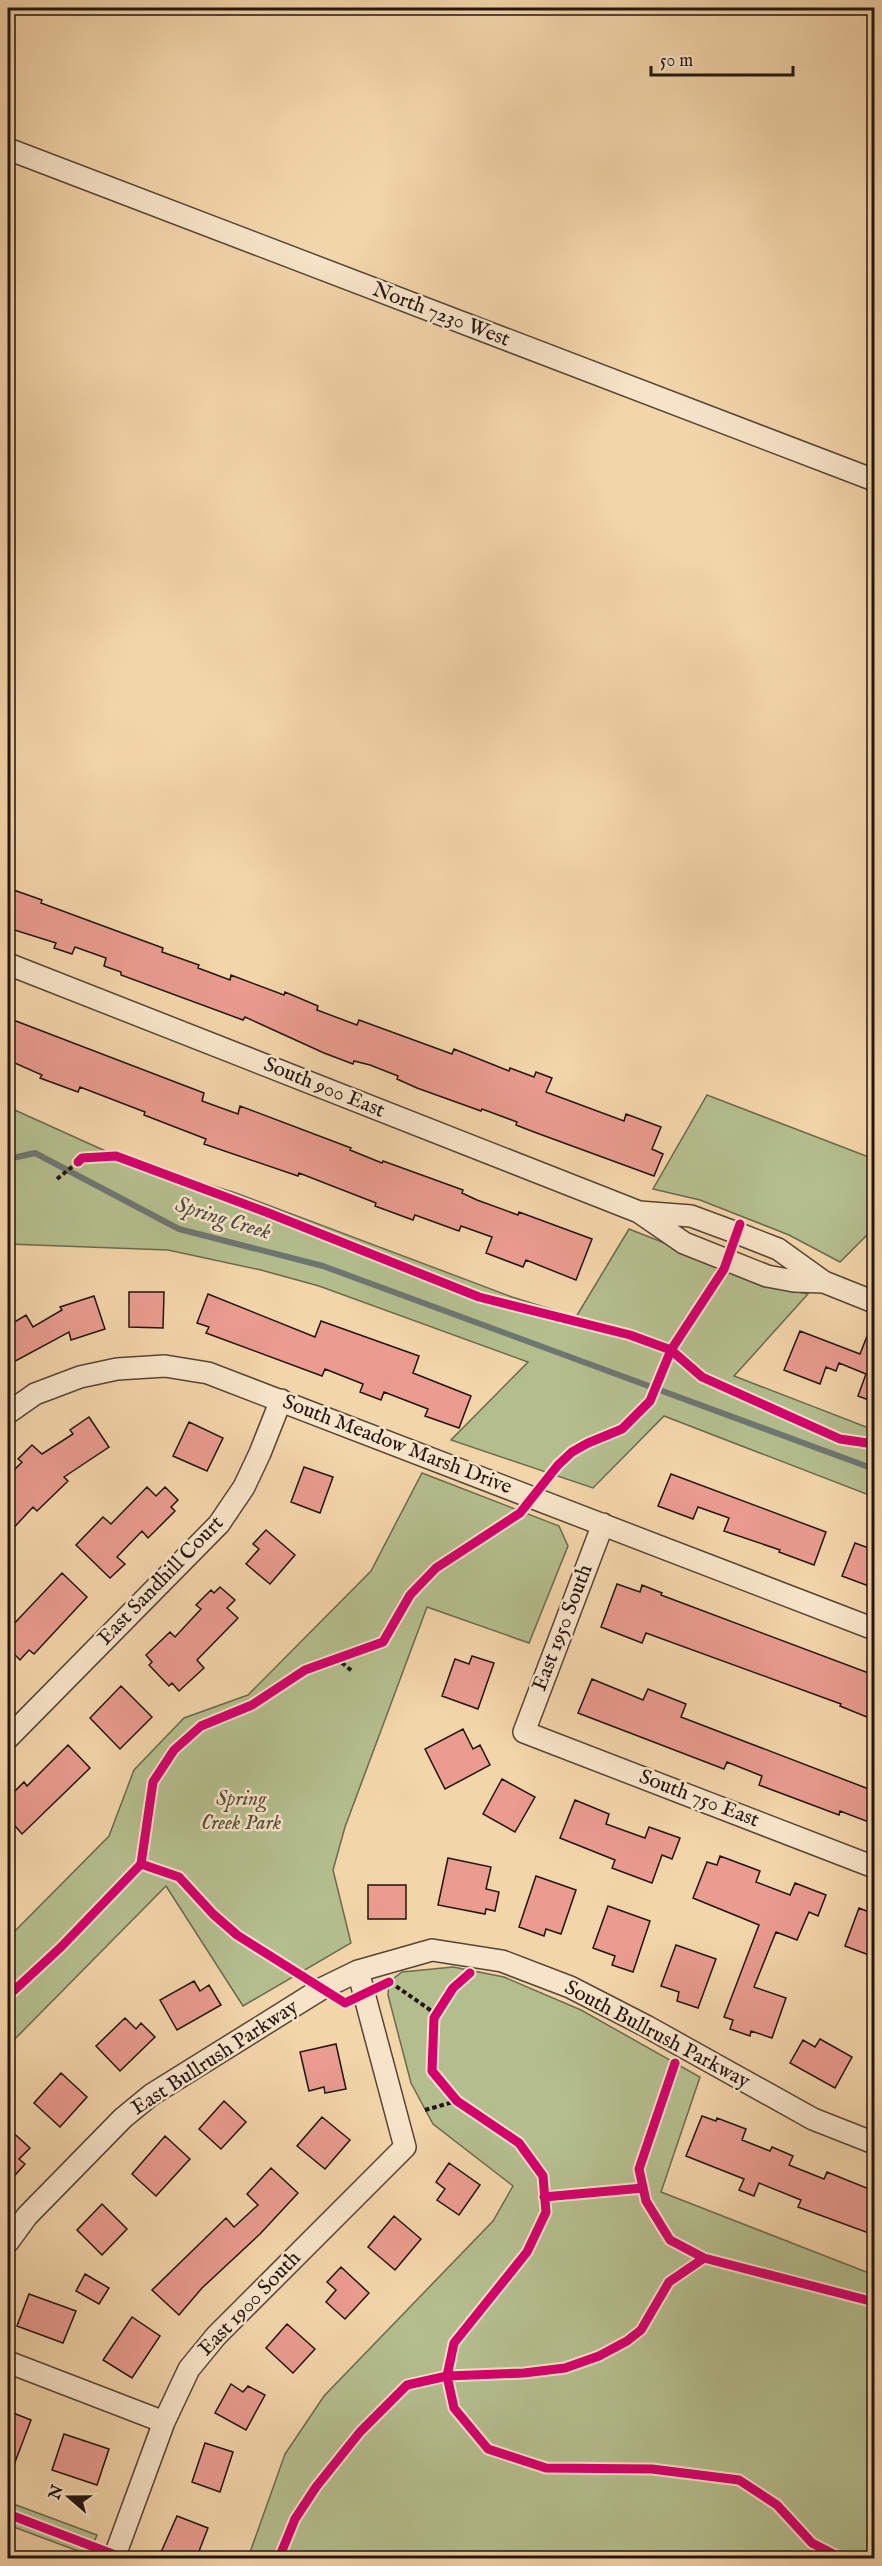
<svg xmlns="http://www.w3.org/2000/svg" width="882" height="2566" viewBox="0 0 882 2566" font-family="'IM FELL English',serif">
	<rect width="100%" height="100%" fill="#f3d5aa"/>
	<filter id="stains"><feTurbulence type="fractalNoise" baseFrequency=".00333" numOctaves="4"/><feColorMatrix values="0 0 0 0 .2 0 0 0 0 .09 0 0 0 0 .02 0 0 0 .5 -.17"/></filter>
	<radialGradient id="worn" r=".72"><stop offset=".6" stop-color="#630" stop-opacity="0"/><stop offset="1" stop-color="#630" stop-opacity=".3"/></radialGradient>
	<!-- green -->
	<path fill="#b4be8d" stroke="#6b6a4e" stroke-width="1.5" d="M 707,1095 L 874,1159 L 874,1228 L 840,1262 L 789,1235 L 700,1200 L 653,1189 Z
		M 8,1107 L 121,1158 L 236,1193 L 512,1297 L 576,1317 L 629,1229 L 778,1288 L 808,1294 L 734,1376 L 874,1430 L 874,1497 L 664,1416 L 593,1488 L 451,1440 L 528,1362 L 319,1286 L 261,1270 L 168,1250 L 8,1244 Z
		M 422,1473 L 559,1526 L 568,1546 L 529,1643 L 427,1607 L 345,1827 L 333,1870 L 351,1943 L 243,2006 L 166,1886 L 8,2046 L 8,1938 L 109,1836 L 134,1770 L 184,1718 L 248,1695 L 371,1571 Z
		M 453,1967 L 504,1977 L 581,2010 L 700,2077 L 661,2192 L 874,2275 L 874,2558 L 248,2558 L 285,2454 L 324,2396 L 493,2221 L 513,2186 L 433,2124 L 411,2083 L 388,1995 L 389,1982 L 402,1972 Z
		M 8,2502 L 97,2535 L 89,2555 L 8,2525 Z"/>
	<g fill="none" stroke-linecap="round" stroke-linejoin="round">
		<!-- stream -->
		<path stroke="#6e7672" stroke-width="6" d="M 8,1159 L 35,1153 L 179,1229 L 323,1266 L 874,1469"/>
	</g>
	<!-- building -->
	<path fill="#ea9c8f" stroke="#22150e" stroke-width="1.5" d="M 8,888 L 42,900 L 41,903 L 163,948 L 162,952 L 199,965 L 198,968 L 230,980 L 231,975 L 284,995 L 285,992 L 318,1006 L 317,1010 L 357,1025 L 359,1020 L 452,1054 L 454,1049 L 509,1071 L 510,1068 L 534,1077 L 536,1072 L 552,1078 L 546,1092 L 624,1121 L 626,1114 L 661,1127 L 652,1149 L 663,1154 L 654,1176 L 534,1132 L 516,1125 L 517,1122 L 482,1109 L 481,1111 L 417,1088 L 397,1079 L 398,1076 L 370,1065 L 354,1061 L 353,1064 L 324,1053 L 245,1017 L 243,1020 L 121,975 L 121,972 L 104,966 L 106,958 L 75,947 L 72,954 L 54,948 L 56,943 L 8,928 Z
		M 8,1018 L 204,1093 L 202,1101 L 238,1114 L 240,1106 L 351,1148 L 350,1150 L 382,1163 L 383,1161 L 463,1190 L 462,1193 L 477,1200 L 518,1215 L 519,1212 L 592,1239 L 576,1280 L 526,1260 L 523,1267 L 486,1253 L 492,1237 L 461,1226 L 459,1231 L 415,1215 L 413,1220 L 375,1206 L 376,1203 L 299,1173 L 298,1176 L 204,1144 L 206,1139 L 144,1115 L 145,1112 L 80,1087 L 78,1092 L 40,1078 L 42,1075 L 8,1060 Z
		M 129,1292 L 164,1292 L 163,1328 L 129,1327 Z
		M 208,1294 L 315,1337 L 321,1321 L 419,1356 L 413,1373 L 471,1396 L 459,1428 L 425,1416 L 428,1409 L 384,1392 L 381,1400 L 360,1392 L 363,1384 L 325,1369 L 322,1376 L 206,1333 L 209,1327 L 197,1323 Z
		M 94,1296 L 105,1329 L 71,1340 L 69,1332 L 8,1365 L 8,1326 L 26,1315 L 33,1327 L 62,1310 L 60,1307 Z
		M 873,1321 L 874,1402 L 858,1396 L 866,1374 L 839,1363 L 836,1371 L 826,1367 L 820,1384 L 784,1370 L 800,1331 L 860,1354 Z
		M 89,1417 L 109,1447 L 64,1477 L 68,1481 L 37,1511 L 33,1507 L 8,1534 L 8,1476 L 22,1462 L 18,1459 L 32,1445 L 42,1454 L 73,1434 L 70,1430 Z
		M 189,1422 L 223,1438 L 207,1471 L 173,1456 Z
		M 304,1467 L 333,1477 L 320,1513 L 291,1502 Z
		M 671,1474 L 826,1532 L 814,1565 L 779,1552 L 780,1550 L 724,1531 L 729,1518 L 698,1507 L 693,1519 L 658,1506 Z
		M 147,1487 L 156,1496 L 165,1487 L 178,1500 L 171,1507 L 175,1511 L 148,1538 L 142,1531 L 117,1557 L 125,1564 L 110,1578 L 76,1545 L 103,1517 L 111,1524 Z
		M 266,1530 L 295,1555 L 270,1584 L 246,1564 L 259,1549 L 253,1544 Z
		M 855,1543 L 874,1550 L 874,1588 L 842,1576 Z
		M 62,1573 L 87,1597 L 34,1654 L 29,1650 L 20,1660 L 8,1648 L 8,1630 Z
		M 617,1584 L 640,1592 L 642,1585 L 662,1593 L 661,1595 L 874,1675 L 874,1720 L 840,1706 L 841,1704 L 646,1633 L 642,1643 L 601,1627 Z
		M 220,1587 L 235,1600 L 227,1608 L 238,1618 L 197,1660 L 204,1668 L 179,1691 L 172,1683 L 169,1686 L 149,1665 L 152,1662 L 146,1655 L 170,1632 L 175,1637 L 201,1609 L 196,1605 L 211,1590 L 214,1593 Z
		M 472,1656 L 494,1663 L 478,1709 L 442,1696 L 455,1659 L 469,1664 Z
		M 592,1679 L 643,1700 L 648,1689 L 686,1704 L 681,1717 L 874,1791 L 874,1824 L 840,1811 L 839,1815 L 759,1785 L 762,1776 L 727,1762 L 724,1769 L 578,1713 Z
		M 121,1686 L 152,1717 L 120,1749 L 90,1718 Z
		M 463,1729 L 473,1749 L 480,1745 L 490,1765 L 445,1789 L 425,1749 Z
		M 68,1745 L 90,1768 L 22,1834 L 8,1818 L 8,1798 L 24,1782 L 27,1786 Z
		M 502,1779 L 535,1797 L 515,1832 L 483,1814 Z
		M 575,1800 L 609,1814 L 606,1824 L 645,1838 L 649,1827 L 680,1838 L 672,1859 L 662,1855 L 652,1883 L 612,1868 L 615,1860 L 560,1838 Z
		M 720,1856 L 760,1871 L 756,1882 L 790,1895 L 795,1883 L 826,1895 L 818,1916 L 809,1912 L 797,1940 L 776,1932 L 754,1987 L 786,1998 L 772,2038 L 751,2031 L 750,2036 L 730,2029 L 733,2020 L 724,2017 L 759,1925 L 693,1898 L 707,1862 L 717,1865 Z
		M 448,1858 L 491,1867 L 486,1889 L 499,1892 L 495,1911 L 486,1909 L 485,1914 L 438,1905 Z
		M 536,1876 L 576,1890 L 561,1934 L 546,1929 L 544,1936 L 519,1927 Z
		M 368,1885 L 406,1885 L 406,1919 L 368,1919 Z
		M 608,1906 L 650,1921 L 633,1972 L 612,1965 L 615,1956 L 593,1948 Z
		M 859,1908 L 874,1914 L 874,1957 L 845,1946 Z
		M 676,1945 L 716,1959 L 698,2008 L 677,2001 L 679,1992 L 661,1986 Z
		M 194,1981 L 200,1991 L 209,1985 L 221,2005 L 177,2030 L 160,2000 Z
		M 125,2018 L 136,2029 L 141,2023 L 155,2037 L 120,2071 L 96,2046 Z
		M 820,2039 L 852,2057 L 835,2088 L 790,2063 L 803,2040 L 815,2047 Z
		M 336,2044 L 346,2089 L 325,2093 L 324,2087 L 309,2091 L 300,2052 Z
		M 61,2073 L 87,2097 L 60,2127 L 34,2103 Z
		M 224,2101 L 246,2122 L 221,2149 L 199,2129 Z
		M 702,2116 L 716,2121 L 717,2118 L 746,2129 L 742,2140 L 770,2151 L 772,2147 L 793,2156 L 789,2165 L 824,2179 L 827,2172 L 874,2191 L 874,2235 L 798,2207 L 801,2200 L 759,2183 L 754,2196 L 739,2190 L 744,2179 L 686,2156 Z
		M 322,2117 L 350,2140 L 325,2169 L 297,2146 Z
		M 8,2128 L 30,2148 L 19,2159 L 25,2164 L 8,2183 Z
		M 165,2136 L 190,2159 L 156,2196 L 132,2174 Z
		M 449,2163 L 480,2185 L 459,2215 L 437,2200 L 445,2189 L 436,2182 Z
		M 271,2168 L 298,2193 L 260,2234 L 202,2288 L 179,2315 L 152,2290 L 226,2218 L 234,2227 L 258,2205 L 247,2194 Z
		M 102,2204 L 127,2229 L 102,2255 L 77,2230 Z
		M 394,2216 L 421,2239 L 395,2270 L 368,2247 Z
		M 341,2267 L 369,2293 L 345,2319 L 326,2302 L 336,2290 L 327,2282 Z
		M 85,2274 L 109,2288 L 99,2304 L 76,2291 Z
		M 29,2294 L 76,2311 L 63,2343 L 17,2326 Z
		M 132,2317 L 160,2336 L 132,2378 L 103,2360 Z
		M 287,2324 L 315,2349 L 293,2373 L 266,2348 Z
		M 231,2384 L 243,2392 L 248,2386 L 265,2395 L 246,2430 L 215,2413 Z
		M 8,2411 L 31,2420 L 9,2478 L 8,2478 Z
		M 64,2434 L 109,2449 L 97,2485 L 52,2470 Z
		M 205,2443 L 233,2452 L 220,2492 L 192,2482 Z
		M 177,2516 L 208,2528 L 196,2559 L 158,2559 Z"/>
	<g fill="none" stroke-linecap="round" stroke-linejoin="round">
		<defs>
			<path id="street" d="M 8,149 L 874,480
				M 8,964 L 639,1212
				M 824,1282 L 794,1281 L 767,1276 L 684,1243 L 639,1212 L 691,1216 L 737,1233 L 778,1249 L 824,1282 L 874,1302
				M 8,1413 L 35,1394 L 80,1377 L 117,1369 L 165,1366 L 208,1373 L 874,1629
				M 603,1524 L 524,1732 L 874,1867
				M 8,1738 L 219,1524 L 244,1487 L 260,1453 L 281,1400
				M 8,2242 L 27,2216 L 123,2118 L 151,2095 L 321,1989 L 358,1971 L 432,1950 L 502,1961 L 570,1987 L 646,2026 L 813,2119 L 874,2143
				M 8,2362 L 164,2422
				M 114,2558 L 164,2422 L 189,2369 L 216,2336 L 405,2147 L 358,1971"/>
		</defs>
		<!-- street casing -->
		<use href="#street" stroke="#564535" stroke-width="24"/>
		<!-- path -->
		<path stroke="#22150e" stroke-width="4" stroke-dasharray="4.5 3" stroke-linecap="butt" d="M 57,1179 L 78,1162
			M 336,1658 L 352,1671
			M 390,1982 L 436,2014
			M 425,2110 L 457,2101"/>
		<!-- street -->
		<use href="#street" stroke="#f7e4c8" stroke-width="21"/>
		<defs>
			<path id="cycleway" d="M 78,1162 L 82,1158 L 116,1156 L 266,1212 L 479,1297 L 630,1335 L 671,1350 L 702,1377 L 840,1439 L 874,1444
				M 141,1864 L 179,1877 L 213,1914 L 237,1935 L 345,2003 L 389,1982
				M 470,1973 L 453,1988 L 434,2018 L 432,2071 L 457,2101 L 519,2143 L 543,2176 L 546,2212 L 527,2252 L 454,2343 L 447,2376 L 454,2408 L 488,2449 L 546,2468 L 652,2469 L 739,2480 L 777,2505 L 812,2543 L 841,2558
				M 8,1996 L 61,1947 L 141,1864 L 153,1782 L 174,1750 L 201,1726 L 252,1705 L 305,1670 L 383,1642 L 410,1595 L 436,1568 L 520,1513 L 558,1465 L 572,1452 L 588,1443 L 622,1429 L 650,1401 L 671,1350 L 724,1269 L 740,1224
				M 675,2063 L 639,2169 L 646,2201 L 670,2240 L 704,2258 L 874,2302
				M 544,2197 L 643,2188
				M 8,2514 L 123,2558
				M 279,2558 L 295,2519 L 316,2487 L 360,2432 L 407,2385 L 447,2376 L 524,2373 L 565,2368 L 599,2356 L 627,2341 L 641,2330 L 669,2282 L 704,2258"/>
		</defs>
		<!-- cycleway casing -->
		<use href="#cycleway" stroke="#f7e4c8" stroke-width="13"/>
		<!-- cycleway -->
		<use href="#cycleway" stroke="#d6006c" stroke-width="9"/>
	</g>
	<g text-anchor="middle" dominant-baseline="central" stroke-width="5" stroke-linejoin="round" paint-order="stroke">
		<!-- street labels -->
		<g font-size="21" fill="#22150e" stroke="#f7e4c8">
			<text transform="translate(441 315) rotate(21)">North 7230 West</text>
			<text transform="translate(324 1088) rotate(22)">South 900 East</text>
			<text transform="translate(397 1445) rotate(21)">South Meadow Marsh Drive</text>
			<text transform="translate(161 1581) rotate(-46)">East Sandhill Court</text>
			<text transform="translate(563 1628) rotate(-69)">East 1950 South</text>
			<text transform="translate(699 1799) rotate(21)">South 750 East</text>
			<text transform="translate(657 2035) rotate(28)">South Bullrush Parkway</text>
			<text transform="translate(215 2058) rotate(-33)">East Bullrush Parkway</text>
			<text transform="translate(250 2304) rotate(-46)">East 1900 South</text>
		</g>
		<!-- park labels -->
		<g font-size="21" font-style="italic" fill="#55503a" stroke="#f7e4c8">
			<text x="241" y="1799">Spring<tspan x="241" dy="24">Creek Park</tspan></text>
		</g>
		<!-- water labels -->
		<g font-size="22" font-style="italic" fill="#4e4d48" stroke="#f7e4c8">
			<text transform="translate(223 1219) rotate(17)">Spring Creek</text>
		</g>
	</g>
	<!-- margin -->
	<rect width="882" height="2566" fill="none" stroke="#f3d5aa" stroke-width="30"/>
	<rect x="9" y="9" width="864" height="2548" fill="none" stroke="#22150e" stroke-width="3"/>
	<rect x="15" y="15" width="852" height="2536" fill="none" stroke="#22150e" stroke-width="1.5"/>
	<!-- north arrow -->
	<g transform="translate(69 2497) rotate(290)" stroke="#f7e4c8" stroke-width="4.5" paint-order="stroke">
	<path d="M0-4.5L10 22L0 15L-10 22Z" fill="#22150e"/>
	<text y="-9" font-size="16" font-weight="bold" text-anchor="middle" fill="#22150e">N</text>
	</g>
	<!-- scale -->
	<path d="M651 66v9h142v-9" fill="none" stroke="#22150e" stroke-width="3"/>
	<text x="660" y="66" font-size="18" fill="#22150e" stroke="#f7e4c8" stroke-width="4.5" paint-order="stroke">50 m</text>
	<rect width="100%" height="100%" filter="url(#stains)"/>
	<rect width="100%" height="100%" fill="url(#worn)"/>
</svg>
